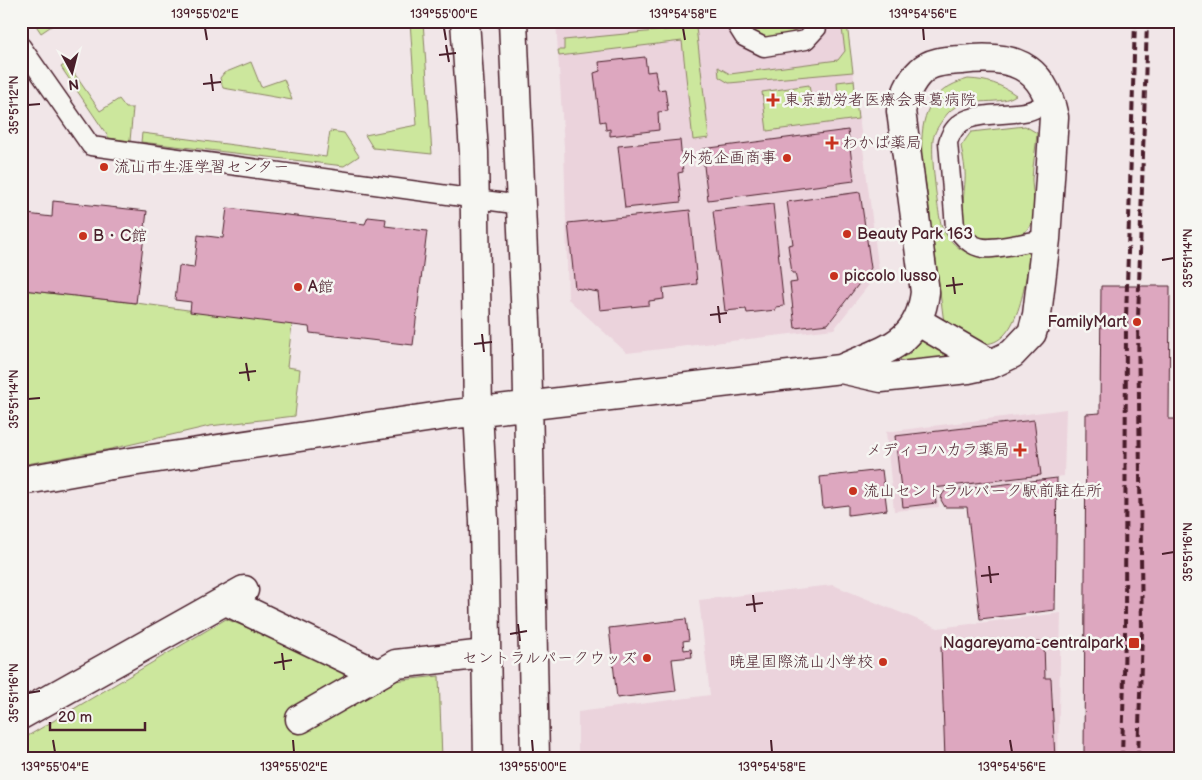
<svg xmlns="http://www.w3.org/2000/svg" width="1202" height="780" viewBox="0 0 1202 780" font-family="'Balsamiq Sans','Klee One',sans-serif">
	<rect width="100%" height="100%" fill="#f1e6e8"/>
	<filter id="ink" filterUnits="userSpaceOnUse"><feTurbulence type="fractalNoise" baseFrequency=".02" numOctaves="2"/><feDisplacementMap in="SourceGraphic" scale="10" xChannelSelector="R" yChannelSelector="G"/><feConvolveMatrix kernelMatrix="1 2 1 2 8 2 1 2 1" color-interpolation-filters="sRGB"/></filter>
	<g filter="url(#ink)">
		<!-- built -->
		<path fill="#ebd3dc" d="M 556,21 L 867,21 L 847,24 L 879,272 L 834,329 L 627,353 L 568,299 L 564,147 Z
			M 1066,409 L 1064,476 L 938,491 L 939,507 L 894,511 L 886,432 Z
			M 833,585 L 938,628 L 1061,613 L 1058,759 L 578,759 L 578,712 L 710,695 L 699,600 Z"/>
		<!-- green -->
		<path fill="#cce79d" stroke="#8b8364" d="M 33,21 L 59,21 L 41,33 Z
			M 410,21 L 423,21 L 432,154 L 373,148 L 365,135 L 417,125 Z
			M 747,21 L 806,21 L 806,22 C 799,35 764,40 751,34 Z
			M 841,21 L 867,21 L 847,24 L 853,72 L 729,83 L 719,77 L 718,67 L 730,74 L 838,60 L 845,51 Z
			M 696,27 L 709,138 L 693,140 L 682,41 L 559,56 L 558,50 L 564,50 L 564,40 Z
			M 251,62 L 261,87 L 284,79 L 292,100 L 223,88 L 220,78 L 224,73 Z
			M 67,63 L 100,111 L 119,99 L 126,108 L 133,108 L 130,141 L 109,138 L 61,67 Z
			M 968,79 C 988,80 1000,84 1016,95 C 996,108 965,94 948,113 C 942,120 934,131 933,140 C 931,159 937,205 941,224 C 944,235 956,248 966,252 C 983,261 1011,253 1030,251 C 1026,278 1019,352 978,343 C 967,340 954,329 944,323 L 922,154 C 920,117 929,89 968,79 Z
			M 854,80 L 858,119 L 767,131 L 762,92 L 809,85 L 812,103 L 838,100 L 837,82 Z
			M 1025,126 L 1037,133 C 1036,148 1033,163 1032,179 C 1032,191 1037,209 1033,221 C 1028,234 1017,235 1005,237 C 954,243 962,220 965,181 C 966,170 963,157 961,146 L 971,132 Z
			M 330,131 L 344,133 L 359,156 L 344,166 L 141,142 L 142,133 L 326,157 Z
			M 21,255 L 27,255 L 23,290 L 136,303 L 292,324 L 287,367 L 300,369 L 295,416 L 210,426 L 111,449 L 21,465 Z
			M 926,336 L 952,357 L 902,363 L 900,358 L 908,355 Z
			M 226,619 L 340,665 L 347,686 L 439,676 L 442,759 L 21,759 L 21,740 Z"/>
		<!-- building -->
		<path fill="#dda7bf" stroke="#4a1f2b" d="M 645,57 L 647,72 L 655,71 L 658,90 L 665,89 L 668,111 L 658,112 L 659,130 L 610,136 L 610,129 L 606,130 L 605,121 L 600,122 L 594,73 L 600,71 L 599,62 Z
			M 848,130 L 854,181 L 708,200 L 702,149 Z
			M 680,140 L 683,172 L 678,173 L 681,202 L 625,208 L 618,146 Z
			M 860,192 L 871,268 L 828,324 L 795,328 L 790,283 L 797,282 L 795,273 L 792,273 L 788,245 L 793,244 L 787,202 Z
			M 53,201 L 147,211 L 136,303 L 23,290 L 27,255 L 21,255 L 21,205 L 27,214 L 52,217 Z
			M 773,204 L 784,306 L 776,307 L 776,310 L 747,313 L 746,309 L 725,311 L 713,211 Z
			M 227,208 L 365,224 L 368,217 L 386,219 L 385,226 L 427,231 L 413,345 L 310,333 L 309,327 L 190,312 L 191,302 L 175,300 L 179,266 L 194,268 L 198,235 L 223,238 Z
			M 690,210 L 697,284 L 663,288 L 664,299 L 649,301 L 649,305 L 600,310 L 598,292 L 575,288 L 568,223 Z
			M 1101,286 L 1170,286 L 1169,419 L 1181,419 L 1181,759 L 1084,759 L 1086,414 L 1100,413 Z
			M 1034,420 L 1041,475 L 934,488 L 936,503 L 903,507 L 895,436 Z
			M 882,470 L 887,510 L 848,515 L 848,505 L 823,508 L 820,477 Z
			M 1057,478 L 1055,610 L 980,619 L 967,507 L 945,507 L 941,500 L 942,495 L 945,491 Z
			M 686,619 L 689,640 L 683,641 L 684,650 L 691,649 L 692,657 L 672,659 L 676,691 L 617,698 L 609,628 Z
			M 1044,642 L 1045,678 L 1051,678 L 1055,759 L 945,759 L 941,646 Z"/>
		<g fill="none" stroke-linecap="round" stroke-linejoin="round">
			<defs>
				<path id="lane" d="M 734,21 L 744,37 L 764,47 L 806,40 L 817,28 L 818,21
					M 21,46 L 91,146 L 521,205
					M 1046,239 C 1030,241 997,250 983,248 C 970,246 962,236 955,227 L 948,142 C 958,106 1000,118 1029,111 C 1036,109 1044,104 1051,101"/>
				<path id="street" d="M 21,481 L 111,465
					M 226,601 L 378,674
					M 21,715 L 244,590
					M 300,719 L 396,664 L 485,654"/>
				<path id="secondary" d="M 465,21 L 474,152 L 478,412 L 484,521 L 488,759
					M 513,21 L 527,345 L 535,759
					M 917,321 L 991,364
					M 111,465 L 447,415 L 841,369 C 883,350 919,345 925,292 L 901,111 C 905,96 909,82 921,71 C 931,61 947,61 961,60 C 1010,54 1043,63 1054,117 L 1046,239 L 1037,315 L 1032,333 L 1012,354 L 991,364 L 968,369 L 881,378 L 841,369"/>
			</defs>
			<!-- lane casing -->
			<use href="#lane" stroke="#4a1f2b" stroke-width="21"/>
			<!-- street casing -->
			<use href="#street" stroke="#4a1f2b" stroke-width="31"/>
			<!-- secondary casing -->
			<use href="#secondary" stroke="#4a1f2b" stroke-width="31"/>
			<!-- lane -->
			<use href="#lane" stroke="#f6f6f2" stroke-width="18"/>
			<!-- street -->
			<use href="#street" stroke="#f6f6f2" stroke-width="28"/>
			<!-- secondary -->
			<use href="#secondary" stroke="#f6f6f2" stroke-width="28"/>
			<!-- rail -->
			<path stroke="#4a1f2b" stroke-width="4" stroke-dasharray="8 4" stroke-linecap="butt" d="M 1122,759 L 1125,632 L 1126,319 L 1135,21
				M 1138,759 L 1142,632 L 1138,320 L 1147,21"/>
		</g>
	</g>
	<!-- ticks -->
	<path fill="none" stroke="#4a1f2b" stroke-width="2" d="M 205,28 L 207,40M 444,28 L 446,40M 683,28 L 685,40M 923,28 L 924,40M 446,45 L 449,62M 439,55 L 456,53M 211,74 L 213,91M 203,84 L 221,82M 28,105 L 40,104M 1162,260 L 1174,258M 953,277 L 955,294M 946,286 L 963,284M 718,306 L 720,323M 710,315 L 727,313M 482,334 L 484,352M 474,344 L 492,342M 246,363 L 249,381M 239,373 L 256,371M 28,399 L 40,398M 1162,554 L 1174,552M 989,566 L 991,583M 981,576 L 999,574M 753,595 L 755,612M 746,605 L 763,603M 518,624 L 520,641M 510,634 L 527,631M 282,653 L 284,670M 274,663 L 292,660M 28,693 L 40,691M 53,740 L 55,752M 293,740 L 294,752M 532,740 L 533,752M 771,740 L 772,752M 1010,740 L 1012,752"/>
	<!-- markers -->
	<g fill="#c8321e" stroke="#f6f6f2" stroke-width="2">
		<path d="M770.5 92.5h5v5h5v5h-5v5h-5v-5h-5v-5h5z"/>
		<path d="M829.5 135.5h5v5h5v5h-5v5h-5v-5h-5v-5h5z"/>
		<circle cx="787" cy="158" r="5"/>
		<circle cx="104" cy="167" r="5"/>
		<circle cx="847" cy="234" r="5"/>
		<circle cx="83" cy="236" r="5"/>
		<circle cx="834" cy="276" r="5"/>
		<circle cx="298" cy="287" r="5"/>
		<circle cx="1137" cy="322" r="5"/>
		<path d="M1017.5 442.5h5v5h5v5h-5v5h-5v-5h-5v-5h5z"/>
		<circle cx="853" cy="491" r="5"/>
		<rect x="1128" y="637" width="12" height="12" rx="2.5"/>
		<circle cx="647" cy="658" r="5"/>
		<circle cx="883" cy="662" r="5"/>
	</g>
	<g text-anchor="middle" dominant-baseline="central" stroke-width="5" stroke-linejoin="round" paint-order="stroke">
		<!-- poi labels -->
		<g font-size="16" fill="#4a1f2b" stroke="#f6f6f2" text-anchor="start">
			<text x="784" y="100">東京勤労者医療会東葛病院</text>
			<text x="842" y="143">わかば薬局</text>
			<text x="777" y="158" text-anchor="end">外苑企画商事</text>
			<text x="114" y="167">流山市生涯学習センター</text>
			<text x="857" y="234">Beauty Park 163</text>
			<text x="93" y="236">B・C館</text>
			<text x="844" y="276">piccolo lusso</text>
			<text x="308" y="287">A館</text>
			<text x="1127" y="322" text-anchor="end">FamilyMart</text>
			<text x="1010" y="450" text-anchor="end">メディコハカラ薬局</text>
			<text x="863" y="491">流山セントラルパーク駅前駐在所</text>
			<text x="1123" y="643" text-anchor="end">Nagareyama-centralpark</text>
			<text x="637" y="658" text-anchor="end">セントラルパークウッズ</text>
			<text x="873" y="662" text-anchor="end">暁星国際流山小学校</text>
		</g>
	</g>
	<!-- margin -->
	<rect width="1202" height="780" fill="none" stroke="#f6f6f2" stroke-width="55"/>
	<!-- north arrow -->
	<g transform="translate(72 72) rotate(173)" stroke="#f6f6f2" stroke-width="4" paint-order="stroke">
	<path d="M0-4L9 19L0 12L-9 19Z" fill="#4a1f2b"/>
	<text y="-8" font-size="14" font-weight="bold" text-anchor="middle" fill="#4a1f2b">N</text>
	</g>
	<!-- scale -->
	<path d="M50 722v8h95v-8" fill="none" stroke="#4a1f2b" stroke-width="2.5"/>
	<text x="58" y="722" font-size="15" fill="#4a1f2b" stroke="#f6f6f2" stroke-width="4" paint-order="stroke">20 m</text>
	<rect x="28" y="28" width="1146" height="724" fill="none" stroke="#4a1f2b" stroke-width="2"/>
	<g font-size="12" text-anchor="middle" fill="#4a1f2b">
		<text x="205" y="18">139°55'02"E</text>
		<text x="444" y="18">139°55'00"E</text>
		<text x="683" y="18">139°54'58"E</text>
		<text x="923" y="18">139°54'56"E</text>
		<text transform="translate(14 105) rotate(-90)" y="4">35°51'12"N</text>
		<text transform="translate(1188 258) rotate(-90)" y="4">35°51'14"N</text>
		<text transform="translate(14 399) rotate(-90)" y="4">35°51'14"N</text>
		<text transform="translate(1188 552) rotate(-90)" y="4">35°51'16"N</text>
		<text transform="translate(14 693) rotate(-90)" y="4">35°51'16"N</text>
		<text x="55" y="771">139°55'04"E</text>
		<text x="294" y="771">139°55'02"E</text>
		<text x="533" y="771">139°55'00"E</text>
		<text x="772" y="771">139°54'58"E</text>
		<text x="1012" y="771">139°54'56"E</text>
	</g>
</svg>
